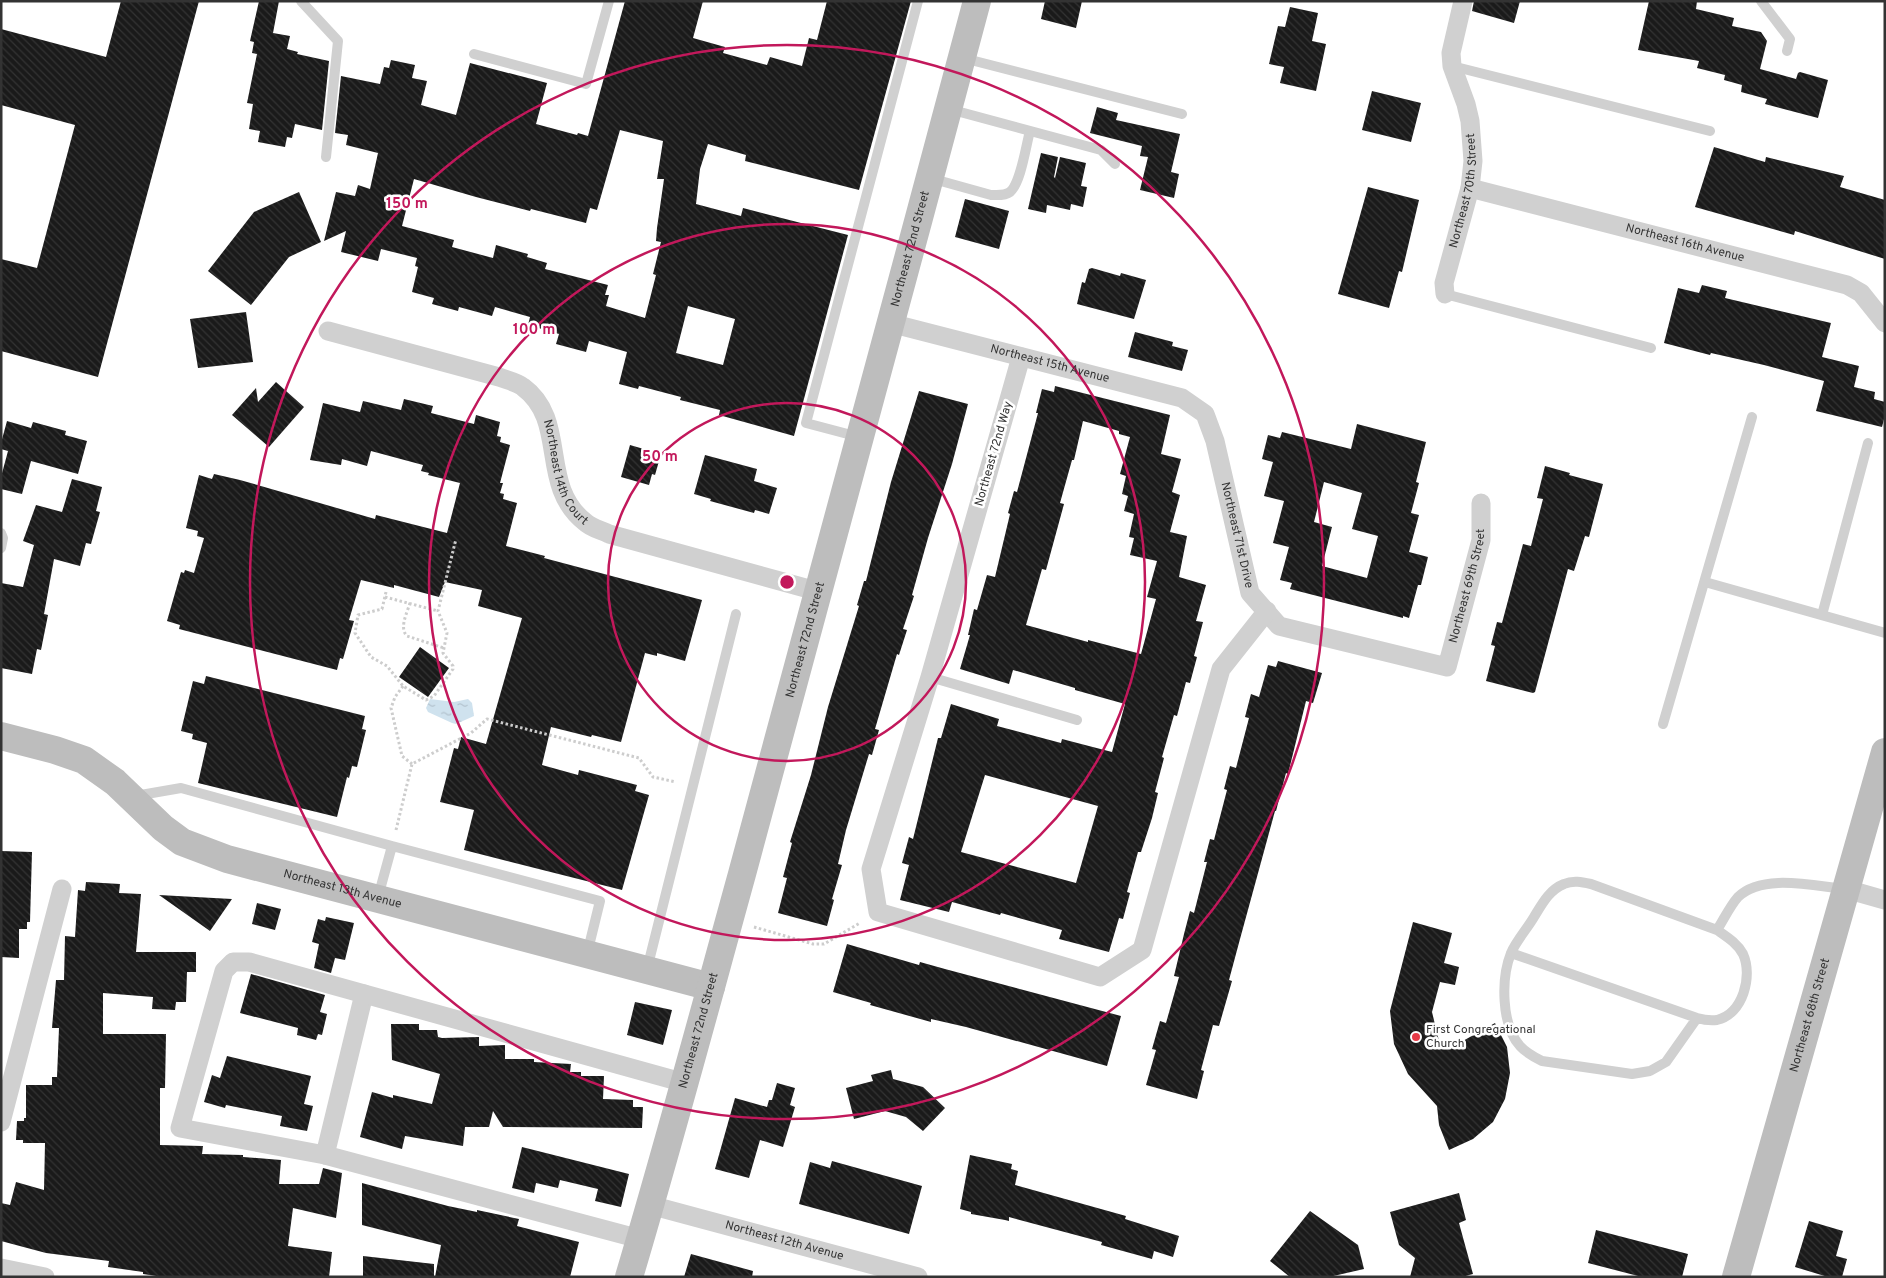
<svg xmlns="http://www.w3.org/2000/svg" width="1886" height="1278" viewBox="0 0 1886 1278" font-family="Overpass,sans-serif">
	<defs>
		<pattern id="water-ripples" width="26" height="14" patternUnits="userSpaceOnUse" patternTransform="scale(1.25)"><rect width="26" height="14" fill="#cfe2ee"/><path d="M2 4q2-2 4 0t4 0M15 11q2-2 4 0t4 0" fill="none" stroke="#b2c2cd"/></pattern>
		<pattern id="building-back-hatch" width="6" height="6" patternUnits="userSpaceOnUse" patternTransform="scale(1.25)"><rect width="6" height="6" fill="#1a1a1a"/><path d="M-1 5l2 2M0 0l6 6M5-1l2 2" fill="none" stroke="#333"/></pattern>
	</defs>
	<rect width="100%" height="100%" fill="#fff"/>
	<!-- water -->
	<path fill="url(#water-ripples)" d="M 430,699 L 454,702 L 468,699 L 472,703 L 474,716 L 456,724 L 452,723 L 428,712 L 426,708 Z"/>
	<!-- building -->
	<path fill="url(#building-back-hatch)" fill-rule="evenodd" d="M 121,1 L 199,1 L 98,377 L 1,351 L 1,259 L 37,268 L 75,125 L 1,105 L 1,29 L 106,57 Z
		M 259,1 L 279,1 L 273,33 L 290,36 L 287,49 L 298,52 L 297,54 L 329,61 L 322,130 L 295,124 L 292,138 L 287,137 L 285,147 L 258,142 L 260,131 L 249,129 L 253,104 L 247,103 L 257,54 L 252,53 L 254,42 L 250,41 Z
		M 625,1 L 703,1 L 693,38 L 725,47 L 723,53 L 767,65 L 770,57 L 802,66 L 809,38 L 817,40 L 827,1 L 911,1 L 859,190 L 745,161 L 746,155 L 708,144 L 700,169 L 696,204 L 741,216 L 743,208 L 848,235 L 794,436 L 719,415 L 720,410 L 680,400 L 681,397 L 639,386 L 638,389 L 619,384 L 627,352 L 589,341 L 586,352 L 556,344 L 559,334 L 528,325 L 530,317 L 495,307 L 492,316 L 459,307 L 458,311 L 432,304 L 434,298 L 412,292 L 418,267 L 415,266 L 417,258 L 381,249 L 378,261 L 341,252 L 346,231 L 324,241 L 336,192 L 355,196 L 358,185 L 370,189 L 378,153 L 346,145 L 348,135 L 335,133 L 341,76 L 380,84 L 384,67 L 389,68 L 391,60 L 415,65 L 412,78 L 427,81 L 421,105 L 456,115 L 470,63 L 547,83 L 536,124 L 577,135 L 578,133 L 588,136 ZM 620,130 L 663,141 L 657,179 L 664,179 L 657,228 L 656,241 L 661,242 L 653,274 L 656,275 L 645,318 L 606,306 L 609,295 L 605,295 L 608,285 L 545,269 L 547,263 L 527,257 L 528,254 L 496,245 L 493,258 L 452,247 L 454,240 L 402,226 L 414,179 L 476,197 L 530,211 L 531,209 L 586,223 L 590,208 L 597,210 ZM 688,306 L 735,319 L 723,365 L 676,353 Z
		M 1045,1 L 1082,1 L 1076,28 L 1041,19 Z
		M 1474,1 L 1520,1 L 1514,23 L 1472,11 Z
		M 1649,1 L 1697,1 L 1696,9 L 1734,18 L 1732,26 L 1761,32 L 1767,41 L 1760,69 L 1796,79 L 1798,73 L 1800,72 L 1828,80 L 1818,118 L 1765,104 L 1767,99 L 1741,92 L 1742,85 L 1724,80 L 1725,75 L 1697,68 L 1699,61 L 1638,50 Z
		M 1290,7 L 1318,13 L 1312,41 L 1326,44 L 1316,91 L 1280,83 L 1284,67 L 1269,64 L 1278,26 L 1285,27 Z
		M 1372,91 L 1421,103 L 1411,142 L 1362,130 Z
		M 1097,107 L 1118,113 L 1116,120 L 1180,134 L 1171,172 L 1179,174 L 1174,198 L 1140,190 L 1148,157 L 1140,156 L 1142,146 L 1090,133 Z
		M 1714,147 L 1765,162 L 1766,157 L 1844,176 L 1840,187 L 1885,200 L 1885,259 L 1795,231 L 1794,235 L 1695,207 Z
		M 1041,153 L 1058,157 L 1054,177 L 1055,178 L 1060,157 L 1086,163 L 1081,186 L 1087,187 L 1083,207 L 1071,204 L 1070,210 L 1047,205 L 1046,213 L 1028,209 Z
		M 1368,187 L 1419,200 L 1402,272 L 1399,271 L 1389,308 L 1338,294 Z
		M 299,192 L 321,242 L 289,257 L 251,305 L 208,271 L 254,212 Z
		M 965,199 L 1009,211 L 999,249 L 955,237 Z
		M 1092,268 L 1120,276 L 1121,273 L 1146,280 L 1134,319 L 1077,304 L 1082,282 L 1085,283 L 1089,269 Z
		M 1702,285 L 1727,291 L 1725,298 L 1831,323 L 1822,357 L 1859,366 L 1854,387 L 1875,392 L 1874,399 L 1885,402 L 1885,415 L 1882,427 L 1816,411 L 1824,381 L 1764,365 L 1711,353 L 1710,355 L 1664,343 L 1678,288 L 1699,293 Z
		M 246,312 L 253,362 L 198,368 L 190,319 Z
		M 1135,332 L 1173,342 L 1172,346 L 1188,350 L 1182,371 L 1128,357 Z
		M 276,382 L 304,407 L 269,447 L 232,415 L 256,388 L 258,402 Z
		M 1055,386 L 1170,415 L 1161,454 L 1181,459 L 1172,492 L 1180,495 L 1170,532 L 1187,536 L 1179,577 L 1206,585 L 1196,621 L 1203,622 L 1194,656 L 1197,657 L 1190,683 L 1186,682 L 1177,716 L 1174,715 L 1162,757 L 1164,758 L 1155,792 L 1158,793 L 1152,818 L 1141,852 L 1138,852 L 1127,892 L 1130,893 L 1123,919 L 1119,918 L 1109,952 L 1059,939 L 1062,930 L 1001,913 L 1000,915 L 952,902 L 949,912 L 900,900 L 909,865 L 902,863 L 909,837 L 913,839 L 938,738 L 941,738 L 951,704 L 999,719 L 997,726 L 1061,743 L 1062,739 L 1112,752 L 1125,704 L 1075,690 L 1075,688 L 1013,670 L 1009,684 L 960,669 L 970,635 L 968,635 L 974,609 L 977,610 L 987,575 L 995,577 L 1010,514 L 1008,513 L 1014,491 L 1017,492 L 1038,413 L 1036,413 L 1042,389 L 1054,392 ZM 1083,421 L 1119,431 L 1119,434 L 1130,437 L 1120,474 L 1126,476 L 1122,494 L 1128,496 L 1124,511 L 1134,514 L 1129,537 L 1134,538 L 1130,555 L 1157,561 L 1147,597 L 1156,599 L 1141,654 L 1088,640 L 1088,642 L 1026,625 L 1042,569 L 1046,570 L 1064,504 L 1060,503 L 1072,460 L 1074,460 ZM 985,775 L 1098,806 L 1076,883 L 961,852 Z
		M 919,391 L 968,404 L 952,464 L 928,538 L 912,595 L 914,596 L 903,629 L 907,630 L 899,655 L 897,654 L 875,729 L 879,730 L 872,755 L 869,754 L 846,830 L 838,864 L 842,865 L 832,899 L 834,900 L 827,926 L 778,913 L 787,878 L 783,877 L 792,843 L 790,842 L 811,775 L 828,707 L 859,606 L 857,605 L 864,581 L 866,581 L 891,482 Z
		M 404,399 L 433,406 L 431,413 L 474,424 L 476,415 L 500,422 L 497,436 L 501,437 L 500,442 L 510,445 L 500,483 L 503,483 L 500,493 L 504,494 L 503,499 L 517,503 L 506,546 L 545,556 L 544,558 L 702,600 L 685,661 L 657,653 L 657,656 L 645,653 L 621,742 L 592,735 L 591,737 L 551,727 L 542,765 L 578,775 L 579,770 L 637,785 L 635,791 L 649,795 L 622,890 L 464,850 L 474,810 L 440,802 L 454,748 L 458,749 L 461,737 L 486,744 L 522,618 L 478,606 L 482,590 L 445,582 L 439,597 L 394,585 L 394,588 L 361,580 L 349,620 L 354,621 L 343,659 L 340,658 L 337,670 L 179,629 L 180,625 L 167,621 L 181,572 L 184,573 L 185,570 L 194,573 L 204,538 L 197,536 L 198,531 L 186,528 L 199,475 L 212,479 L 214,474 L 240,480 L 375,519 L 376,515 L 447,533 L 460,483 L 428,475 L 429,473 L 421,471 L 423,465 L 371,451 L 367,466 L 342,459 L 341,465 L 310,460 L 323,403 L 360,412 L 363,401 L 401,410 Z
		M 7,421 L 31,428 L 33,422 L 66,431 L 65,435 L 87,441 L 78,474 L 31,461 L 22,494 L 1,489 L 1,477 L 8,451 L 1,449 L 1,443 Z
		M 1357,424 L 1426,442 L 1416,482 L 1419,483 L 1411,513 L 1419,515 L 1409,552 L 1428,557 L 1421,585 L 1418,585 L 1409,618 L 1403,616 L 1403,618 L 1290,589 L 1292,583 L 1280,580 L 1289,547 L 1273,543 L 1284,501 L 1264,496 L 1273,462 L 1262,459 L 1268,435 L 1280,438 L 1282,432 L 1351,449 ZM 1324,482 L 1362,493 L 1352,529 L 1378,536 L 1367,578 L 1322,566 L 1332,527 L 1314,522 Z
		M 630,445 L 661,454 L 655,475 L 652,474 L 649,485 L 621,477 Z
		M 705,455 L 757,469 L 754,481 L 777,488 L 769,514 L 755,510 L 754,513 L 710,501 L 711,499 L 694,494 Z
		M 1545,466 L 1570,473 L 1569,475 L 1603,484 L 1589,537 L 1585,536 L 1574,571 L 1568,569 L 1535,692 L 1533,693 L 1486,681 L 1495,646 L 1491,645 L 1497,622 L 1502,623 L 1523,544 L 1531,546 L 1543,499 L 1537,498 Z
		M 72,479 L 102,487 L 96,511 L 100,512 L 91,544 L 86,543 L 80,566 L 54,559 L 44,614 L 48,615 L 41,650 L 37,649 L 32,674 L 1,668 L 1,583 L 23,587 L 34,545 L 23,541 L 36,505 L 62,512 Z
		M 420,647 L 449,668 L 428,697 L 399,677 Z
		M 1278,661 L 1322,673 L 1313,703 L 1306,701 L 1288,774 L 1286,773 L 1276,811 L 1275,811 L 1240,939 L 1229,980 L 1232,981 L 1219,1026 L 1213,1025 L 1201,1070 L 1204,1071 L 1197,1099 L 1146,1085 L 1156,1050 L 1152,1049 L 1160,1021 L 1166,1023 L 1179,977 L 1174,976 L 1184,934 L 1190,911 L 1194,913 L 1207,862 L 1204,862 L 1210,839 L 1214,840 L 1227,790 L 1224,789 L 1230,766 L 1236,768 L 1249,718 L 1245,717 L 1251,694 L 1259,697 L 1268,665 L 1276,667 Z
		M 206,676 L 365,716 L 362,729 L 366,730 L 357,767 L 352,766 L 349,778 L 347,777 L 337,817 L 198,783 L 207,743 L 192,739 L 193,734 L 181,731 L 193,681 L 204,684 Z
		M 1,851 L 32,852 L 30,922 L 27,922 L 27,929 L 19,929 L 19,958 L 1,957 Z
		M 86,882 L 120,884 L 119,893 L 141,894 L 136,952 L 196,952 L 196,972 L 187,972 L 186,1002 L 176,1002 L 175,1010 L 152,1009 L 153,997 L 103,993 L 103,1034 L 166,1034 L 165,1088 L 160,1088 L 160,1145 L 203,1146 L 202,1154 L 243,1155 L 243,1157 L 281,1160 L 279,1184 L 319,1184 L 323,1168 L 342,1173 L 336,1218 L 293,1208 L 288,1246 L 332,1252 L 329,1277 L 163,1277 L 143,1274 L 143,1272 L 108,1267 L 109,1261 L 46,1253 L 1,1241 L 1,1203 L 10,1205 L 16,1182 L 44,1190 L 45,1143 L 23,1143 L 23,1140 L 16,1140 L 17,1121 L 24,1121 L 24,1118 L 26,1118 L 26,1085 L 52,1085 L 52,1077 L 57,1077 L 59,1028 L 52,1028 L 56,980 L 64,980 L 65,936 L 75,937 L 78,890 L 85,891 Z
		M 159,895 L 232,899 L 210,931 Z
		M 257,903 L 281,909 L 275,930 L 252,924 Z
		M 326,917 L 354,923 L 345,960 L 335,958 L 331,973 L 314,968 L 319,944 L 312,942 L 318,919 L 325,921 Z
		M 1413,922 L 1452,933 L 1444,963 L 1459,967 L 1455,985 L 1440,982 L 1432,1012 L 1439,1041 L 1461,1042 L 1495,1023 L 1507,1047 L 1510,1073 L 1505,1099 L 1493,1122 L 1473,1139 L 1449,1150 L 1439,1125 L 1437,1106 L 1408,1074 L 1394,1044 L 1390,1011 Z
		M 847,944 L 919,965 L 920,962 L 945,969 L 1121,1016 L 1107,1066 L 966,1027 L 931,1019 L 931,1022 L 888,1010 L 870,1005 L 871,1003 L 833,992 Z
		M 251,974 L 325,995 L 320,1012 L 327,1014 L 322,1035 L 318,1034 L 316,1040 L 297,1035 L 298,1028 L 240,1013 Z
		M 635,1002 L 672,1010 L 663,1045 L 627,1035 Z
		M 391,1024 L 419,1024 L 419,1030 L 437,1030 L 438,1037 L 442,1038 L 479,1037 L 479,1046 L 505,1045 L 505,1059 L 534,1059 L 534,1062 L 571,1064 L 570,1072 L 581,1072 L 581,1076 L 604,1076 L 603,1099 L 633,1100 L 633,1107 L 643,1107 L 642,1128 L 503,1127 L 493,1111 L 489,1127 L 465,1127 L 463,1146 L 405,1136 L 402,1149 L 360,1137 L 372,1092 L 393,1098 L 393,1095 L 432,1104 L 440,1074 L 392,1060 Z
		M 227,1056 L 311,1076 L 304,1104 L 313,1106 L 307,1131 L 280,1126 L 282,1116 L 226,1105 L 225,1108 L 204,1102 L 212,1075 L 220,1078 Z
		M 891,1070 L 893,1079 L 923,1087 L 945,1108 L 923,1131 L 906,1117 L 885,1111 L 854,1119 L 846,1088 L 873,1081 L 871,1075 Z
		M 777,1083 L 795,1088 L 790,1105 L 795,1107 L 783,1147 L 760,1140 L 749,1178 L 715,1169 L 735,1098 L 767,1107 L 769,1100 L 772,1100 Z
		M 522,1147 L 629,1174 L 621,1207 L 595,1201 L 598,1189 L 560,1180 L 558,1188 L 536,1183 L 534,1193 L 512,1188 Z
		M 970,1155 L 1012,1164 L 1011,1169 L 1018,1171 L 1015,1185 L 1126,1216 L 1125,1219 L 1179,1236 L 1173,1257 L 1154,1251 L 1152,1259 L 1101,1245 L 1102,1242 L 1009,1217 L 1009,1221 L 1005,1220 L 971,1214 L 971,1212 L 960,1209 Z
		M 832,1161 L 922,1186 L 909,1234 L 799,1204 L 810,1162 L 830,1168 Z
		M 362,1183 L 448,1206 L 477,1212 L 477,1210 L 519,1219 L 517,1226 L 579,1242 L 570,1277 L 435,1277 L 441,1245 L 362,1225 Z
		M 1459,1193 L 1466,1220 L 1459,1223 L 1473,1274 L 1462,1277 L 1410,1277 L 1415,1258 L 1399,1245 L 1390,1212 Z
		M 1310,1211 L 1358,1245 L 1364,1269 L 1329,1277 L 1290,1277 L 1270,1261 Z
		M 1809,1221 L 1843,1231 L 1836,1256 L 1847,1259 L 1842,1277 L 1828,1277 L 1795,1267 Z
		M 1596,1230 L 1688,1254 L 1682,1277 L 1642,1277 L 1588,1263 Z
		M 691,1254 L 753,1271 L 752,1277 L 684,1277 Z
		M 363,1256 L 434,1264 L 434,1277 L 363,1277 Z"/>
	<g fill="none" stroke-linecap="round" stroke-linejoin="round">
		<!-- path -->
		<path stroke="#cdcdcd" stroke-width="3" stroke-dasharray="2.5 2.5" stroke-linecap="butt" d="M 386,592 L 382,609 L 358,615 L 355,633 L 371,657 L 387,666 L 403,686 L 426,700 L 434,696 L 453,669 L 453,666 L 443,653 L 447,633 L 438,611 L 456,539
			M 385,597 L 438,611
			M 410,603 C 407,613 399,628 407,636 L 444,648
			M 403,686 L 395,697 L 391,708 L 402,756 L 412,764
			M 396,830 L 412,764 L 471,733 L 487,719 L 639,758 L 653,777 L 676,782
			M 754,927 L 813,944 L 824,944 L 860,923"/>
		<!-- lane -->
		<path stroke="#d0d0d0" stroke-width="10" d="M 301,1 L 338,41 L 326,157
			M 1761,1 L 1790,39 L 1787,51
			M 474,54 L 586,84 L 609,1
			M 963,58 L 1182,114
			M 1452,66 L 1710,131
			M 949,109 L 1101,150 L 1115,164
			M 930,178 L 991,195 C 997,195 1005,196 1010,192 C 1021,183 1026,145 1030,131
			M 1445,294 L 1651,348
			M 859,437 L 806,423 L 918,1
			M 1,533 L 3,538 L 1,548
			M 1705,582 L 1885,633
			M 1822,615 L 1868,443
			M 930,677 L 1077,720
			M 1663,724 L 1752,417
			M 135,796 L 181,788 L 392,846
			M 378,897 L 392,846 L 600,901 L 587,954
			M 1511,953 L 1697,1018 C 1704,1020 1710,1021 1717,1020 C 1743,1014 1753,976 1743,954 C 1737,943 1727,937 1717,930
			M 647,969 L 736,614
			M 1697,1018 L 1666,1062 L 1650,1071 L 1632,1074 L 1542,1061 C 1534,1057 1526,1053 1520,1046 C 1501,1025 1501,978 1511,953 C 1516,941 1527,929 1534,917 C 1542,904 1549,890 1564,884 C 1573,880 1582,882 1591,884 L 1717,930 C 1724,919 1730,906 1738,897 C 1762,873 1814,886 1845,889"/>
		<!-- street -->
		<g stroke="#d0d0d0" stroke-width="19">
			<path id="s1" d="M 1470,188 L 1847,285 L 1861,293 L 1885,323"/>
			<path id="s2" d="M 1445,294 L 1444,283 L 1470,188 L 1473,161 L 1470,121 L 1466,104 L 1452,66 L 1451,53 L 1463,1"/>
			<path id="s3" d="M 890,323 L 1182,398 L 1205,414 L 1215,441 L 1250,593 L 1279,626 L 1447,667 L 1481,540 L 1481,503"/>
			<path id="s4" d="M 328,331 L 499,377 C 506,380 517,382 523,387 C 569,421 538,485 585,522 C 591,528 601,530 609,534 L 820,592"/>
			<path d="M 1021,357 L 930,677 L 871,869 L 878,912 L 1100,977 L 1142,950 L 1221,669 L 1267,611"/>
			<path d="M 1846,889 L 1885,900"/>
			<path d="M 1,1122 L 62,889"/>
			<path d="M 325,1155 L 364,994"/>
			<path id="s5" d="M 650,1205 L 918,1277"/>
			<path d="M 640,1239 L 325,1155 L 180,1128 L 224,971 L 233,962 L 249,962 L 685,1083"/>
			<path d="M 1,1268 L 45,1277"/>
		</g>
		<!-- secondary -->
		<g stroke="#bdbdbd" stroke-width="28">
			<path id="s6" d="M 1,736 L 55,750 L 84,760 L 115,782 L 163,828 L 182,842 L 227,859 L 711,987"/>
			<path id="s7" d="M 629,1277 C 669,1143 705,1008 742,874 C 822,583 899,292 977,1"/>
			<path id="s8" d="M 1736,1277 L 1885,752"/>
		</g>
	</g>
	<!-- distance rings -->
	<g fill="none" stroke="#c2185b" stroke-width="2.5">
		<circle cx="787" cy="582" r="179"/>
		<circle cx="787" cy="582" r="358"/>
		<circle cx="787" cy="582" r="537"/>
	</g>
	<!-- markers -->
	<circle fill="#e63946" stroke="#fff" stroke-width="2" cx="1416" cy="1037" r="5"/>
	<g text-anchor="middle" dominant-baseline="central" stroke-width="5" stroke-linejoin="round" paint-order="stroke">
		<!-- street labels -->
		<g font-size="12" fill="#333" stroke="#fff">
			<text stroke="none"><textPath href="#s2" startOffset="106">Northeast 70th Street</textPath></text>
			<text stroke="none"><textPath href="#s1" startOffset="222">Northeast 16th Avenue</textPath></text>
			<text stroke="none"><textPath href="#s7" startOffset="1066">Northeast 72nd Street</textPath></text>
			<text stroke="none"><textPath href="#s3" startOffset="165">Northeast 15th Avenue</textPath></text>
			<text transform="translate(994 454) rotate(-74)">Northeast 72nd Way</text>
			<text stroke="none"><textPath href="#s4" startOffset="301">Northeast 14th Court</textPath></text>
			<text stroke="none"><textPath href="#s3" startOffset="455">Northeast 71st Drive</textPath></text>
			<text stroke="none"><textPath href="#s3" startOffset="815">Northeast 69th Street</textPath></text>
			<text stroke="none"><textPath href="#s7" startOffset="661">Northeast 72nd Street</textPath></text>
			<text stroke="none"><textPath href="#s6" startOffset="382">Northeast 13th Avenue</textPath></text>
			<text stroke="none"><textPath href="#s8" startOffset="272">Northeast 68th Street</textPath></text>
			<text stroke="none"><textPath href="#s7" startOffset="256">Northeast 72nd Street</textPath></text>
			<text stroke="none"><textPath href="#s5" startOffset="139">Northeast 12th Avenue</textPath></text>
		</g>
		<!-- poi labels -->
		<g font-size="12" fill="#333" stroke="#fff" text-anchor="start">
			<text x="1426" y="1030">First Congregational<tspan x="1426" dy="14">Church</tspan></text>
		</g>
	</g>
	<circle cx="787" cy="582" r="8" fill="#c2185b" stroke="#fff" stroke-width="2.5"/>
	<g font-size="15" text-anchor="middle" font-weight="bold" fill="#c2185b" stroke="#fff" stroke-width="5" stroke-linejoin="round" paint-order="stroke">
		<text x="407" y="208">150 m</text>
		<text x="534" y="334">100 m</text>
		<text x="660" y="461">50 m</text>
	</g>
	<!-- border -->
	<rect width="1886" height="1278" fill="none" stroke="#333333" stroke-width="5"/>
</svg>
